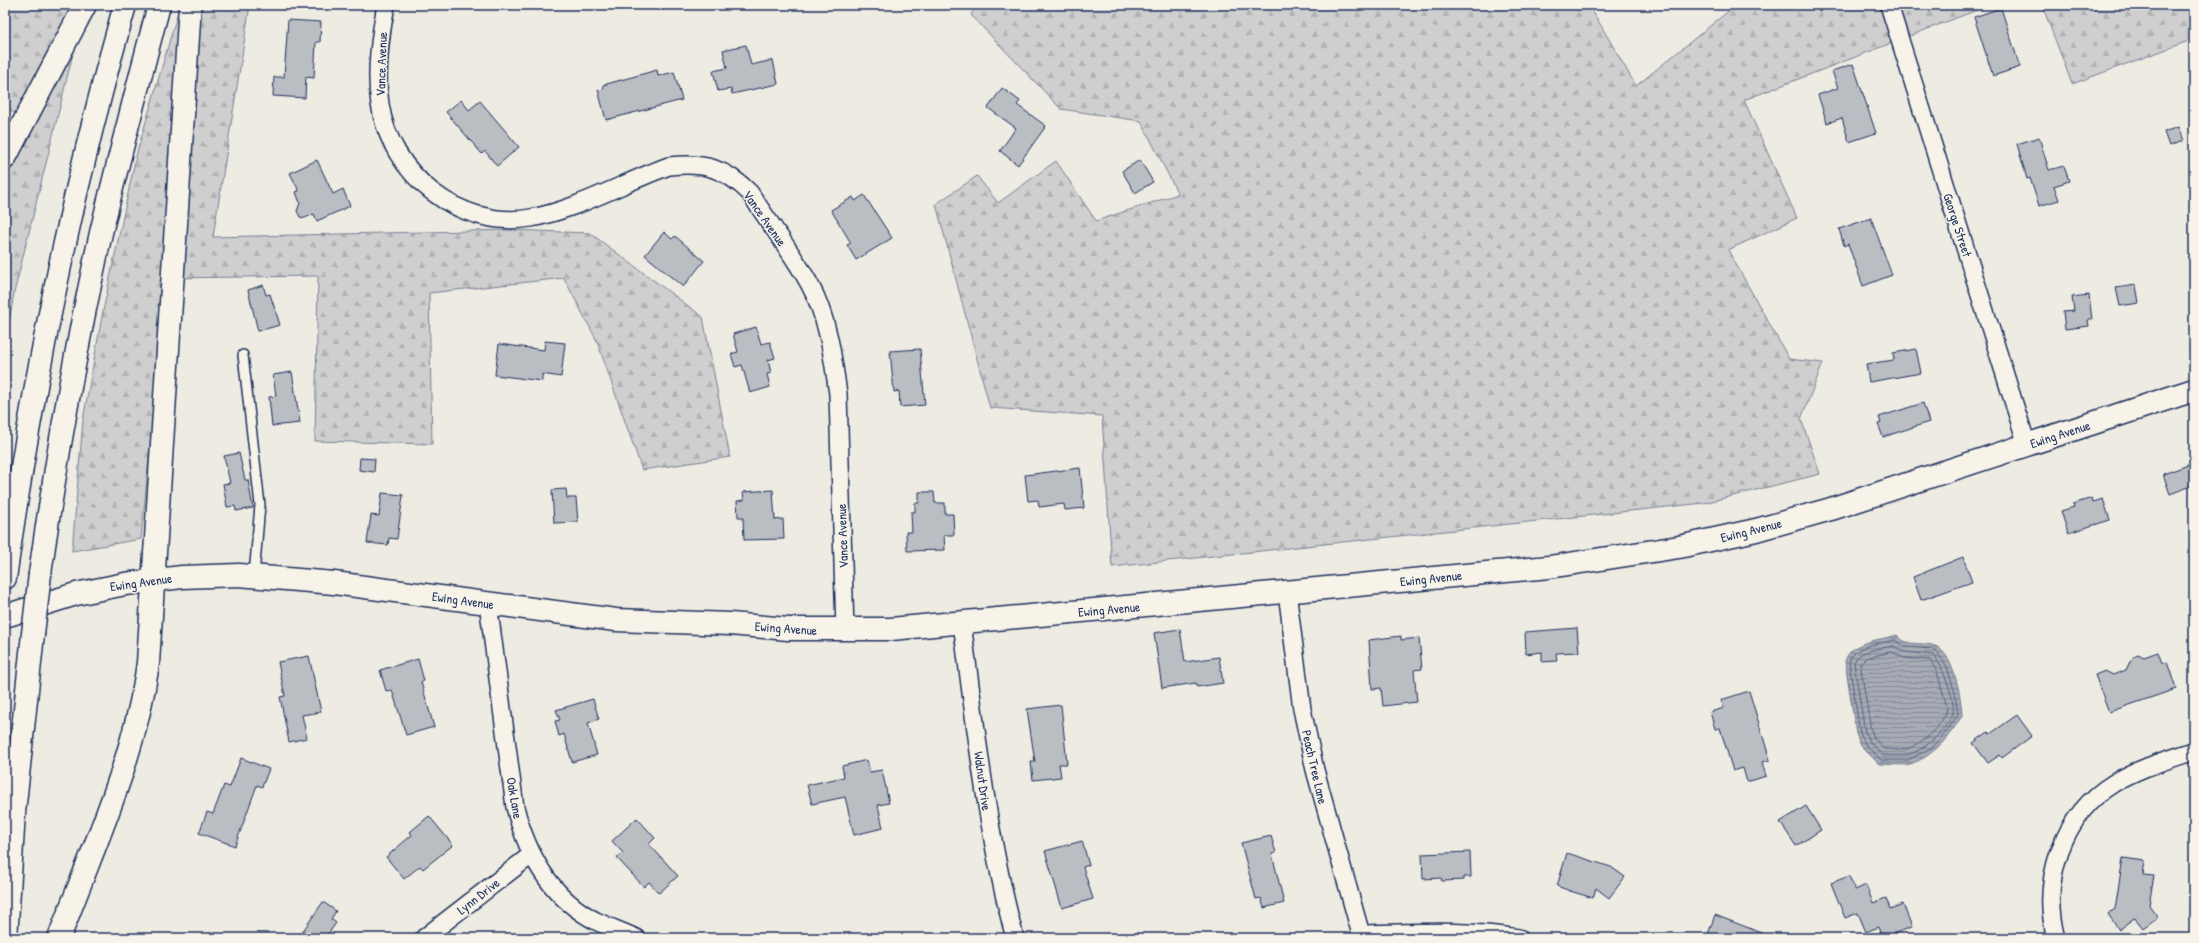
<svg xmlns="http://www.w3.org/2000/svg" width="2199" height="943" viewBox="0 0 2199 943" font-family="'Patrick Hand',sans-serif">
	<defs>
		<pattern id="forest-firs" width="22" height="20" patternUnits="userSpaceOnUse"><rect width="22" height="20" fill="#cfcfcf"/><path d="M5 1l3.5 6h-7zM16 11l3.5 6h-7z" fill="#b1b2b4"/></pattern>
		<pattern id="water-rules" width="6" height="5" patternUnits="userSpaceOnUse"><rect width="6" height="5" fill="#a6abb5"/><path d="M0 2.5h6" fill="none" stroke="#868c96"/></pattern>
	</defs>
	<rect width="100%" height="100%" fill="#eeebe2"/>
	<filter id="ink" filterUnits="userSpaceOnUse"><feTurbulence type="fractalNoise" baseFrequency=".025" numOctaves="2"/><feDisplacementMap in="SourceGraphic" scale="8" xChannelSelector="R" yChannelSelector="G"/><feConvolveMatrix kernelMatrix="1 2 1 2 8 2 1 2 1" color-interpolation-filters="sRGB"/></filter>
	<g filter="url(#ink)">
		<!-- forest -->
		<path fill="url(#forest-firs)" stroke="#757f96" d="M 5,5 L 85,5 L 14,293 L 5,346 L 5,220 L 15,114 L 5,105 Z
			M 180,5 L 250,5 L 213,237 L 511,230 L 590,233 L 703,317 L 730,457 L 642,470 L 597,341 L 564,278 L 429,293 L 432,444 L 315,441 L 318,276 L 167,278 L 141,539 L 72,551 L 83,420 L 103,311 L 136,156 Z
			M 976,5 L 1589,5 L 1636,86 L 1736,5 L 1990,5 L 1744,100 L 1797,218 L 1728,250 L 1789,359 L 1823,363 L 1801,419 L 1820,474 L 1704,503 L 1112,567 L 1102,416 L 990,408 L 936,204 L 977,176 L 998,203 L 1056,161 L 1096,221 L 1178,194 L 1141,121 L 1061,109 L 971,15 Z
			M 2042,5 L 2194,5 L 2194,39 L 2072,84 Z"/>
		<!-- water -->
		<path fill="url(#water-rules)" stroke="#6e7992" d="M 1897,635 C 1908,648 1921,641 1935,646 C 1953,652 1962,699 1962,716 C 1949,736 1935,756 1910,764 C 1901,766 1888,764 1879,764 L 1861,746 L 1856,734 L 1845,661 C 1852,640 1878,641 1897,635 Z"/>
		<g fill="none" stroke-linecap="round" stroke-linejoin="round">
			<!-- shore -->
			<path stroke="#536181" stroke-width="1" d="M 1895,640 L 1906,647 L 1932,649 L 1937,652 L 1947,667 L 1955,693 L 1958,714 L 1947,731 L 1933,747 L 1908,760 L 1881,760 L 1865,744 L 1860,733 L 1849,662 C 1855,644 1879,644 1895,640 Z
				M 1893,646 L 1905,652 L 1934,655 C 1942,666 1956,700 1953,713 C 1949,728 1922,753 1906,755 C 1899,756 1890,755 1882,755 L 1869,741 L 1865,732 L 1854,663 C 1858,649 1881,649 1893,646 Z
				M 1892,652 L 1904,658 L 1930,660 L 1937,672 L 1947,707 C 1947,722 1920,746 1906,749 C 1900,751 1891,749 1884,749 L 1874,738 L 1871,730 L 1860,663 L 1866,658 Z"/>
		</g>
		<!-- building -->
		<path fill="#babdc2" stroke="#1b2f5e" d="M 2001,8 L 2020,67 L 1993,76 L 1974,17 Z
			M 288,20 L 321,22 L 320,42 L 316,42 L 314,78 L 306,77 L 305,98 L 273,96 L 274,77 L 284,77 Z
			M 746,45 L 751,65 L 773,60 L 778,84 L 732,94 L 731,89 L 718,91 L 713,71 L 727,68 L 723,50 Z
			M 1853,64 L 1876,133 L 1849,142 L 1842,118 L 1827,123 L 1818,95 L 1838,88 L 1832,71 Z
			M 657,70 L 658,76 L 674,72 L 682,100 L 606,120 L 598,90 L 604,89 L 603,85 Z
			M 1002,88 L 1020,101 L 1017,105 L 1046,126 L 1018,165 L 1000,151 L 1016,128 L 988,108 Z
			M 461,100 L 469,110 L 480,101 L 519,147 L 497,166 L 485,151 L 482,154 L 446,112 Z
			M 2178,127 L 2183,141 L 2169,146 L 2164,132 Z
			M 2039,137 L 2049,170 L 2064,166 L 2069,181 L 2054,186 L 2059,200 L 2039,206 L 2030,178 L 2027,179 L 2017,144 Z
			M 317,160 L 333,194 L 343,189 L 350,206 L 317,221 L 314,214 L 305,218 L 300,217 L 297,211 L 300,203 L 296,192 L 299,191 L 290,173 Z
			M 1140,160 L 1153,182 L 1135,193 L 1122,171 Z
			M 864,195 L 892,238 L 856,260 L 847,245 L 851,243 L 831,210 L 853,197 L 855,201 Z
			M 1871,218 L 1892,275 L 1863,286 L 1848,244 L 1844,246 L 1839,229 Z
			M 664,232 L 672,239 L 675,236 L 704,261 L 683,287 L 645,255 Z
			M 263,285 L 266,295 L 270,294 L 280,325 L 258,331 L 248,290 Z
			M 2136,285 L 2139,303 L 2120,306 L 2116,288 Z
			M 2089,295 L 2092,320 L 2088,320 L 2089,326 L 2065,329 L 2063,312 L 2074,311 L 2072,297 Z
			M 756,327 L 761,344 L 770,342 L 775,358 L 768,360 L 771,373 L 767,374 L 770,387 L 750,393 L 742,365 L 735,367 L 731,354 L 738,352 L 733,334 Z
			M 545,341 L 565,343 L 561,377 L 542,374 L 542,381 L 495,375 L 499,344 L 544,350 Z
			M 920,349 L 925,405 L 900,407 L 899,391 L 894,392 L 890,351 Z
			M 1916,349 L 1921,373 L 1869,382 L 1866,364 L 1894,360 L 1893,353 Z
			M 292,372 L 300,423 L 272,426 L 269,397 L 276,396 L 273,375 Z
			M 1923,403 L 1929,422 L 1883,437 L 1878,424 L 1881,423 L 1879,417 Z
			M 239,453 L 245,480 L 248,480 L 253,508 L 236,511 L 235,506 L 227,507 L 223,484 L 230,483 L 224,456 Z
			M 360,458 L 375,459 L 374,472 L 359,470 Z
			M 2194,463 L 2194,485 L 2170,494 L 2163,474 Z
			M 1080,468 L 1084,508 L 1065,510 L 1064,504 L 1039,507 L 1038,500 L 1028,501 L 1025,475 Z
			M 566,489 L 567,498 L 576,498 L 578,522 L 554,523 L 552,490 Z
			M 773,490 L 775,520 L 783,519 L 784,539 L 744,540 L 743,517 L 738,517 L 737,501 L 744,500 L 743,492 Z
			M 919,492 L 934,492 L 935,503 L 945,503 L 945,514 L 953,514 L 954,535 L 944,535 L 945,550 L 907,551 L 906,532 L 912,532 L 911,512 L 915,512 L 915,503 L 919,503 Z
			M 382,493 L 403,495 L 397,539 L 389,538 L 388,545 L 367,543 L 371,515 L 379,516 Z
			M 2092,498 L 2093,502 L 2103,499 L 2110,520 L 2068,533 L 2061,511 L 2074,507 L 2073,504 Z
			M 1963,557 L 1972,582 L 1921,600 L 1913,577 Z
			M 1577,628 L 1579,652 L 1556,653 L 1557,661 L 1542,662 L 1542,652 L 1526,654 L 1525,632 Z
			M 1180,629 L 1185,662 L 1219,657 L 1223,683 L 1197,687 L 1196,683 L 1162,688 L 1154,633 Z
			M 1401,636 L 1401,640 L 1419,638 L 1422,669 L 1414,670 L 1417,702 L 1383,706 L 1381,688 L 1372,689 L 1369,640 Z
			M 2158,652 L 2162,663 L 2167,662 L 2176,689 L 2109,712 L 2095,675 L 2105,671 L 2113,675 L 2126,670 L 2132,657 L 2138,654 L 2144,657 Z
			M 309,656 L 321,712 L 302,715 L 307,738 L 289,742 L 280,697 L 285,696 L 278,662 Z
			M 418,659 L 424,681 L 421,682 L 434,727 L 406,735 L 392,690 L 386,691 L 380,670 Z
			M 1749,691 L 1770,760 L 1762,762 L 1766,776 L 1747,782 L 1743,768 L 1733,771 L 1720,728 L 1715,729 L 1710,712 L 1724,708 L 1721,700 Z
			M 593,699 L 599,719 L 588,723 L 597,755 L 572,762 L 564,734 L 559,736 L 555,721 L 560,720 L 556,710 Z
			M 1061,705 L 1067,764 L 1059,764 L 1061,777 L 1033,780 L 1031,762 L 1035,762 L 1027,709 Z
			M 2017,715 L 2032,736 L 2002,758 L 2000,755 L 1988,763 L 1973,743 L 1988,732 L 1990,734 Z
			M 241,758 L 269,769 L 262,787 L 257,785 L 235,846 L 199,833 L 207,812 L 213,814 L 224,785 L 230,787 Z
			M 867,760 L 870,772 L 882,770 L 889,803 L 878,805 L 883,828 L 854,835 L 845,797 L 812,804 L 807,785 L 844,777 L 842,766 Z
			M 1806,806 L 1821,830 L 1796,846 L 1780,822 Z
			M 429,816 L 453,845 L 423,869 L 420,866 L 404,879 L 386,857 L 412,835 L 410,832 Z
			M 637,818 L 655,838 L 649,844 L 678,876 L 659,893 L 649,882 L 644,887 L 617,858 L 623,853 L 612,841 Z
			M 1271,836 L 1276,853 L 1272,854 L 1284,903 L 1264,908 L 1261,898 L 1256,899 L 1241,843 Z
			M 1082,841 L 1089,865 L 1083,867 L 1093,899 L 1062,908 L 1045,851 Z
			M 1470,852 L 1471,877 L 1464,877 L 1464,880 L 1442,881 L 1441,878 L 1423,879 L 1422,854 Z
			M 1567,853 L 1611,867 L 1625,877 L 1609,898 L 1596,888 L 1593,898 L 1570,891 L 1557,886 Z
			M 2123,858 L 2145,861 L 2143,875 L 2154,876 L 2149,905 L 2158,917 L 2143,928 L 2135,918 L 2119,930 L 2108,914 L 2115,909 Z
			M 1849,876 L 1855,890 L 1866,885 L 1873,903 L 1886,898 L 1890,909 L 1903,904 L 1912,927 L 1882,938 L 1878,927 L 1866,932 L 1858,913 L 1845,918 L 1831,883 Z
			M 323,902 L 336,911 L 331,919 L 336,923 L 325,938 L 298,938 Z
			M 1715,915 L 1772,937 L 1772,938 L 1718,938 L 1708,934 Z"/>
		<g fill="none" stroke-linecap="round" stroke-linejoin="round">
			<defs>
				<path id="lane" d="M 243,355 L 260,505 L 254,576"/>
				<path id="street" d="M 386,5 C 380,37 375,72 380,104 C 390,174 459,230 531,218 C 579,209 624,182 669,166 C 704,162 725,168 750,193 C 769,223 794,255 810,285 C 828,318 833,358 838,394 L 845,631
					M 1889,5 L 2027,445
					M 1287,592 L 1302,709 L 1315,770 L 1362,938
					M 488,603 L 515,807 C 527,854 551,898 596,921 C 609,927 623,932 636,938
					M 962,623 C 976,729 987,835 1015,938
					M 1361,934 C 1414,933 1466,929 1519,938
					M 424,938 L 531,855
					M 2056,938 C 2040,881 2063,814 2114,783 C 2139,768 2167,760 2194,751"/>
				<path id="primary" d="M 5,616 L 76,594 L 125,584 L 182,577 L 239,575 L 334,583 L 616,620 L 730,624 L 788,629 L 891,629 L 1549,567 L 1679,547 L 1756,530 L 1831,509 L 2194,390"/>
				<path id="highway" d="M 5,158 L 85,5
					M 40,574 C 56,460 76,346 101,233 C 119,157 139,81 159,5
					M 5,578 C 32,385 71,193 125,5
					M 6,938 L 14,813 L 33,634
					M 59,938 C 93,848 135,759 148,663 L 190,5"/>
			</defs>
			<!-- lane casing -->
			<use href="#lane" stroke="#1b2f5e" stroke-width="12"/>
			<!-- street casing -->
			<use href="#street" stroke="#1b2f5e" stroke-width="20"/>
			<!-- primary casing -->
			<use href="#primary" stroke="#1b2f5e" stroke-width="25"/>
			<!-- highway casing -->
			<use href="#highway" stroke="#1b2f5e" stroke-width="25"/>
			<!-- lane -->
			<use href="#lane" stroke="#f7f3e8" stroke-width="9"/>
			<!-- street -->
			<use href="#street" stroke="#f7f3e8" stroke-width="17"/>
			<!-- primary -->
			<use href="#primary" stroke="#f7f3e8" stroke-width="22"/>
			<!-- highway -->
			<use href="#highway" stroke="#f7f3e8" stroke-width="22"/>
			<defs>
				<path id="highway-bridge" d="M 33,634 L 40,574"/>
			</defs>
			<!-- highway-bridge casing -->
			<use href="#highway-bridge" stroke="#1b2f5e" stroke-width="25" stroke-linecap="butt"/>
			<!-- highway-bridge -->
			<use href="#highway-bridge" stroke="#f7f3e8" stroke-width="22"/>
		</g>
	</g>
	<g text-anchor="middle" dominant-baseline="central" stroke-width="3" stroke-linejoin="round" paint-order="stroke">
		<!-- street labels -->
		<g font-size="13" fill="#1b2f5e" stroke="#f7f3e8">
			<text transform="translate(381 64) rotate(-88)">Vance Avenue</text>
			<text transform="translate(765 218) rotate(55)">Vance Avenue</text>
			<text transform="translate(1958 225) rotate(72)">George Street</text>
			<text transform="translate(2060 434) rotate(-18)">Ewing Avenue</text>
			<text transform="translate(1751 530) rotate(-14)">Ewing Avenue</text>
			<text transform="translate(842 536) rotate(-92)">Vance Avenue</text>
			<text transform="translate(1431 578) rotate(-6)">Ewing Avenue</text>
			<text transform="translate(141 582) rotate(-8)">Ewing Avenue</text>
			<text transform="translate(463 600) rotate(8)">Ewing Avenue</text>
			<text transform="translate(1109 609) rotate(-5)">Ewing Avenue</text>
			<text transform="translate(786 628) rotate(4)">Ewing Avenue</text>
			<text transform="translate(1315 767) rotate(77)">Peach Tree Lane</text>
			<text transform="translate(983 781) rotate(82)">Walnut Drive</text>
			<text transform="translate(515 798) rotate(80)">Oak Lane</text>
			<text transform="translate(478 896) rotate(-38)">Lynn Drive</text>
		</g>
	</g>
	<!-- margin -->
	<rect width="2199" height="943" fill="none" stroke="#f7f3e8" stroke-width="20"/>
	<rect x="10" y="10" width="2179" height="923" fill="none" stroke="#1b2f5e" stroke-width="1.5" filter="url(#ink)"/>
</svg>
